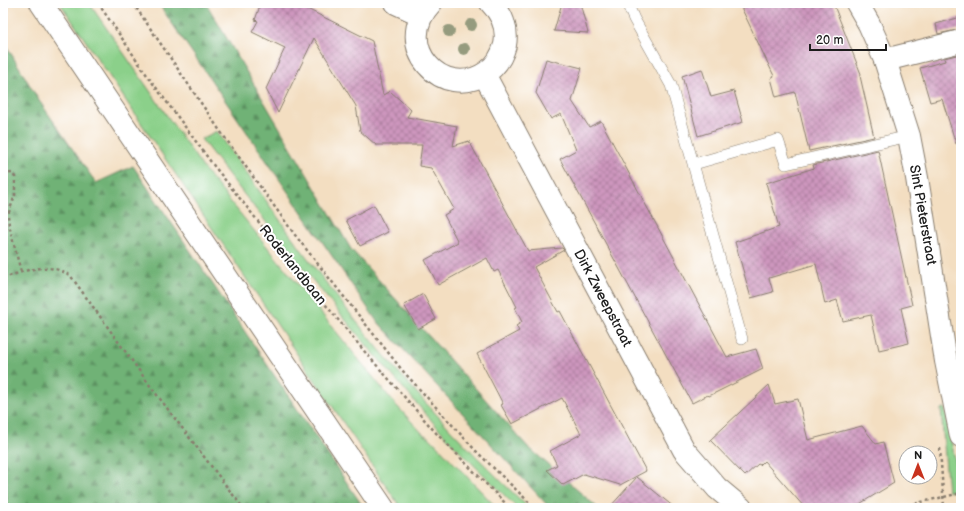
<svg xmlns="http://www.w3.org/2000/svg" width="964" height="511" viewBox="0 0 964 511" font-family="'Balsamiq Sans',sans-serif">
	<defs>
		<pattern id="forest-firs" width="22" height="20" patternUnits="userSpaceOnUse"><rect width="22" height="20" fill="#70b276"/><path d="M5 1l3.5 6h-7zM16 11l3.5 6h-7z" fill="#5b9060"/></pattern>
		<pattern id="building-cross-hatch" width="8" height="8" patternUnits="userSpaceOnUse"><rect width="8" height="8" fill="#ce96be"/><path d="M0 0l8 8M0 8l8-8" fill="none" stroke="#a67a9a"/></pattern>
	</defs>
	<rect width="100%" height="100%" fill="#fff"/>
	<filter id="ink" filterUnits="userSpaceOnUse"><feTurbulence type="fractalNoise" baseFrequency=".025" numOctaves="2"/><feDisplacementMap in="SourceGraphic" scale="8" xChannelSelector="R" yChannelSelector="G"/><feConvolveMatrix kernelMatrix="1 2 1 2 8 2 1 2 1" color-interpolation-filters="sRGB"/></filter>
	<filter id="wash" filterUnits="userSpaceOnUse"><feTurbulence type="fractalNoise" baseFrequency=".012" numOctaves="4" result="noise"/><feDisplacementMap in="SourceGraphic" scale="16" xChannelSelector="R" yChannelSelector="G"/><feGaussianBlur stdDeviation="0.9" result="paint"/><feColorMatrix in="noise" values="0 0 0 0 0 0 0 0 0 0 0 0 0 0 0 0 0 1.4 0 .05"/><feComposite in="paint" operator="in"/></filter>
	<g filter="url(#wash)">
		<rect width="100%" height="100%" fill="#f3dec1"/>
		<!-- green -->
		<path fill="#8bd08a" stroke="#547653" d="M 60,3 L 89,3 L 204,169 L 395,404 L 423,434 L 430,438 L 497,508 L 401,508 Z
			M 217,131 C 255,185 293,240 334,293 C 393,370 459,442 529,508 L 517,508 C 491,481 463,456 438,428 C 356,335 277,238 201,139 Z
			M 943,408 L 945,409 L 961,490 L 948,492 L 941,409 Z"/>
		<!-- forest -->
		<path fill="url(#forest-firs)" stroke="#466749" d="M 158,3 L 206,3 L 351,249 L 527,446 L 598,508 L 550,508 L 376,320 Z
			M 3,40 L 38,99 L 96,183 L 133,166 L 364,508 L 3,508 Z"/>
		<g id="blocks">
			<!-- building -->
			<path fill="url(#building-cross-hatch)" d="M 261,3 L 295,3 L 372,41 L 383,95 L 390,91 L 411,110 L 407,117 L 457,126 L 453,146 L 469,141 L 528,251 L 562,248 L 564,250 L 534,267 L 558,312 L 560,311 L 646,471 L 620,485 L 584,474 L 563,485 L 547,470 L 557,465 L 550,451 L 581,434 L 562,398 L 512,424 L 501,405 L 503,404 L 477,354 L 519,331 L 516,326 L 522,322 L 515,308 L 517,307 L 498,270 L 494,272 L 487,258 L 438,285 L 425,260 L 458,242 L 444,215 L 454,209 L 431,168 L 419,166 L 422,145 L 376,145 L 360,131 L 356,106 L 314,38 L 278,113 L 266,89 L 285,48 L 252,32 L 258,21 L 255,20 Z
				M 562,3 L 580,3 L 588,33 L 554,31 Z
				M 739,3 L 833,3 L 861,74 L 860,76 L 874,137 L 809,151 L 795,92 L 776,97 L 771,78 L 774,76 Z
				M 961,17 L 961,29 L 938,34 L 936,24 Z
				M 961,54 L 961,144 L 956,144 L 942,99 L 930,102 L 920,68 L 945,61 L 944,58 Z
				M 546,59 L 582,68 L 572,101 L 589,127 L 601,121 L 727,357 L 756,349 L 763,369 L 709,396 L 708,395 L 692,403 L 560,159 L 576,150 L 561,114 L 551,119 L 536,93 Z
				M 702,69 L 711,97 L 734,91 L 743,122 L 698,136 L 682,76 Z
				M 878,150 L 912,305 L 901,308 L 909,343 L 879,350 L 871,315 L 843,321 L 837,300 L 825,304 L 816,264 L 769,278 L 773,292 L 751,298 L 735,242 L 779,227 L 766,183 L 814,168 L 813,165 Z
				M 374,205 L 388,232 L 360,246 L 346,220 Z
				M 423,294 L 436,319 L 418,329 L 404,305 Z
				M 769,385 L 775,404 L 798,399 L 808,440 L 862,426 L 876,444 L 883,442 L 894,483 L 853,508 L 805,508 L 764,461 L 760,465 L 758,464 L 745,476 L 710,440 Z
				M 637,477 L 675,508 L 609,508 Z"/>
		</g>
	</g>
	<g filter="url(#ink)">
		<use href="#blocks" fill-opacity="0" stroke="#887d6e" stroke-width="1"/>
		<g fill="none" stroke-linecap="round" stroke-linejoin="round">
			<defs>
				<path id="service" d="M 627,3 L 634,19 L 671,85 L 742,339
					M 694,164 L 778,140 L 786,164 L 909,136"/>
				<path id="minor" d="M 396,3 L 422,15
					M 431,3 C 391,45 443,103 487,72 C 496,66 502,56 505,45 C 508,29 502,14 491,3
					M 885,60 L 961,41
					M 484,74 L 684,450 L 717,488 L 741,508"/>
				<path id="tertiary" d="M 857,3 L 869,24 L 885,60 L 909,136 L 917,178 L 946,361 L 961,436"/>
				<path id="primary" d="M 41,3 L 383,508"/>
			</defs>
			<!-- service casing -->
			<use href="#service" stroke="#887d6e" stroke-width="12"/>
			<!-- minor casing -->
			<use href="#minor" stroke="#887d6e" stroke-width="24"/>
			<!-- tertiary casing -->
			<use href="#tertiary" stroke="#887d6e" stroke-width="24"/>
			<!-- primary casing -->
			<use href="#primary" stroke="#887d6e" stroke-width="24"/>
			<!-- path -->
			<path stroke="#887d6e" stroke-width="2.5" stroke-dasharray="3 3" stroke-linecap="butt" d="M 98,3 L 149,78 L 214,166 L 305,280 L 365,352 L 437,434 L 510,508
				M 133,3 L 218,128 L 295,235 L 402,370 L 476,451 L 535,508
				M 3,174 L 12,173 L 15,177 L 15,195 L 8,215 L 9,225 L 21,272
				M 3,278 C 19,273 38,265 55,269 C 60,270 65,273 70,275 L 151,387 L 243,508
				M 940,448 L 944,508
				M 3,485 L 9,508
				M 912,508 L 913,504 L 961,493"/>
			<!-- service -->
			<use href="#service" stroke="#fff" stroke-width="11"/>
			<!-- minor -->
			<use href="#minor" stroke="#fff" stroke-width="22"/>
			<!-- tertiary -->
			<use href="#tertiary" stroke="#fff" stroke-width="22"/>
			<!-- primary -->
			<use href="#primary" stroke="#fff" stroke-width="22"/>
		</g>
		<!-- trees -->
		<g fill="#959b7e">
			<circle cx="471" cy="25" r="6"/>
			<circle cx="449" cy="31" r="6"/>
			<circle cx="464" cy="49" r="6"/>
		</g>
	</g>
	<g text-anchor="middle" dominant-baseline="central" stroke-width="4" stroke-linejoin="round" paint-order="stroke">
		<!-- street labels -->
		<g font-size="14" fill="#1c1c1c" stroke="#fff">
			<text transform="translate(923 215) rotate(80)">Sint Pieterstraat</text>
			<text transform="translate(293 265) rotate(51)">Roderlandbaan</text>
			<text transform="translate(603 298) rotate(62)">Dirk Zweepstraat</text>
		</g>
	</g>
	<!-- margin -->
	<rect width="964" height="511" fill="none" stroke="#fff" stroke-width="16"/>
	<!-- north arrow -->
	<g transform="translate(918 465)"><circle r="19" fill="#ffffff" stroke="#a4a4a4"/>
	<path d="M0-3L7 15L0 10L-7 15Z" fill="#c8321e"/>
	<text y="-6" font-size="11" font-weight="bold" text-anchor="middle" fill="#1c1c1c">N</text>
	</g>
	<!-- scale -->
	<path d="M810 44v6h76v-6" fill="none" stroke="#1c1c1c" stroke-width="2"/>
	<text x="816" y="44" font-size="12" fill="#1c1c1c" stroke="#ffffff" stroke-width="3" paint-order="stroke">20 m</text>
</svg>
